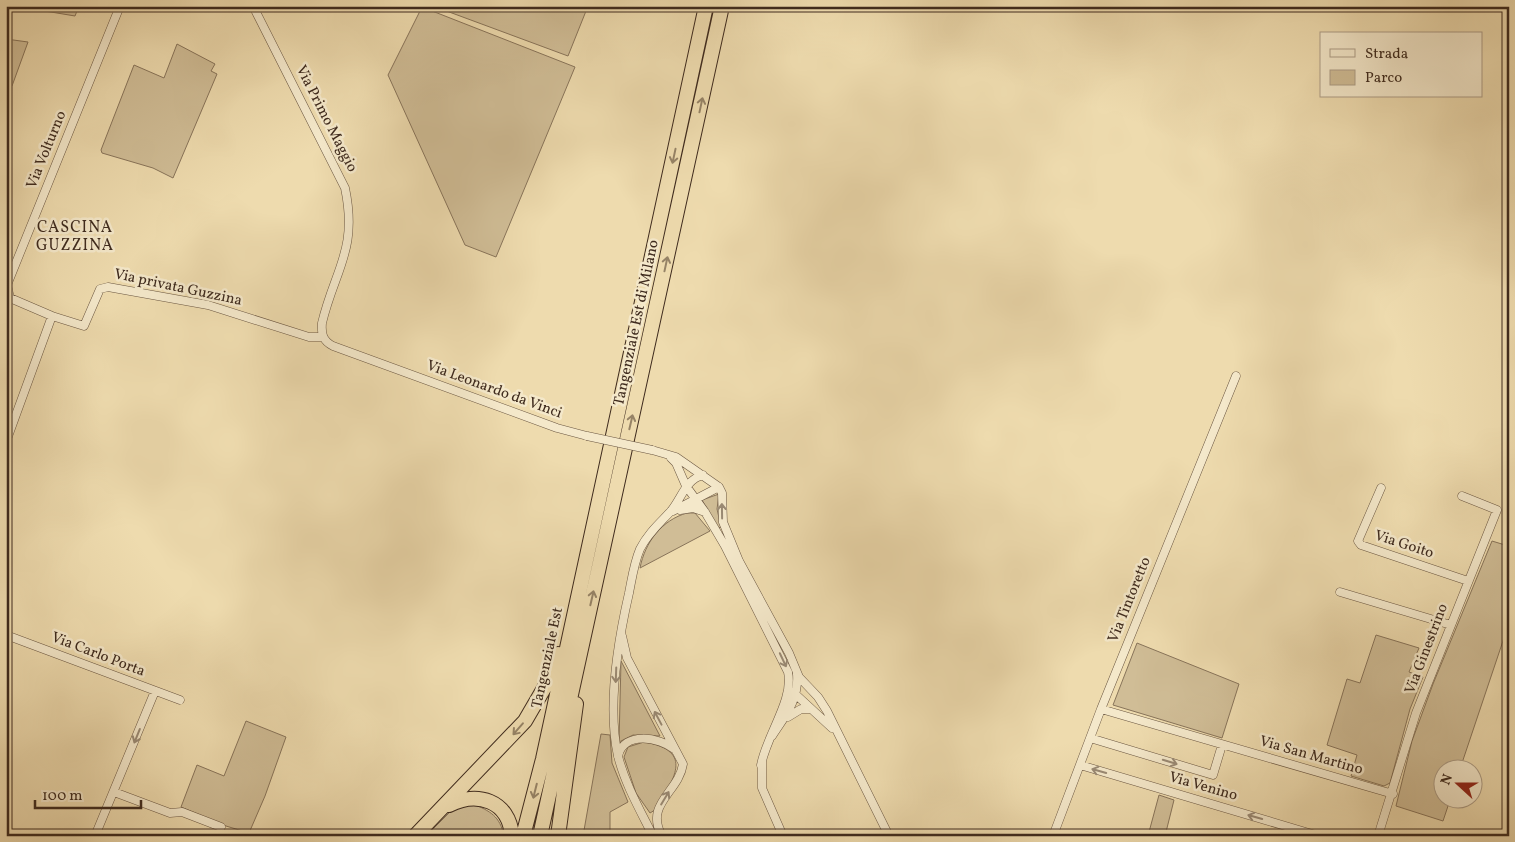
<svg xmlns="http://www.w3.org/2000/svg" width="1515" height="842" viewBox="0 0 1515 842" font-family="Vollkorn,serif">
	<rect width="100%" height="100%" fill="#eedbae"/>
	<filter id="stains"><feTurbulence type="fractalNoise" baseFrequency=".004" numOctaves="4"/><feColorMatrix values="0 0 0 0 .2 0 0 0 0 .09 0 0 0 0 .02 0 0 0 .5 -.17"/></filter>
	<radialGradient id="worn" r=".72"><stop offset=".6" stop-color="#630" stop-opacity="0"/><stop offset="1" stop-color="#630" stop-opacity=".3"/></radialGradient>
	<!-- green -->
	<path fill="#d0bd96" stroke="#88745a" d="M 15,6 L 79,6 L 75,16 Z
		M 433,6 L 588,6 L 568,56 Z
		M 422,7 L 575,67 L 496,257 L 465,245 L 388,75 Z
		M 6,39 L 28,42 L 12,86 L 6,85 Z
		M 177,44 L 215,64 L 211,71 L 217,74 L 173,178 L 153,168 L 102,153 L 101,150 L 134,65 L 164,78 Z
		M 719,494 L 717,509 L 721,527 L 718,528 L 702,500 Z
		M 687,513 L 695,513 L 710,531 L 640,568 C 645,542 662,520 687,513 Z
		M 1509,532 L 1509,623 L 1460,769 L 1442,770 L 1442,800 L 1450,800 L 1443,821 L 1396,806 L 1412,741 L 1433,684 L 1492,541 L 1505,545 Z
		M 1376,635 L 1419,648 L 1409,672 L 1423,677 L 1410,709 L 1390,783 L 1384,786 L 1351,776 L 1357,755 L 1327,745 L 1347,679 L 1360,683 Z
		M 1137,643 L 1239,684 L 1222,738 L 1113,705 Z
		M 621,661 L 660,736 L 633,735 L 619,742 Z
		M 246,721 L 286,737 L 265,796 L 249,833 L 226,826 L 181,807 L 197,765 L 224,776 Z
		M 601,734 L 610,735 L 612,763 L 628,802 L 610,812 L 610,836 L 583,836 Z
		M 644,742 C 696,751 673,780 655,810 L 650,813 L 636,793 L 624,757 L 628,747 Z
		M 1159,795 L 1174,800 L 1165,836 L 1149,832 Z
		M 473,804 C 490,811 500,816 504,836 L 426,836 L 455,807 Z"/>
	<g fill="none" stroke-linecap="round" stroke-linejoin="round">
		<defs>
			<path id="street" d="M 253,6 L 345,188 C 358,250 335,269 322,323 C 321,334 323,341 333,346 L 557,428 L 587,436
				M 52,316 L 84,326 L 100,289 L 108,287 L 208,305 L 309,337 L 323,337
				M 6,442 L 52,316 L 10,298 L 7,285 L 120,6
				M 652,450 L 676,457 L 719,487 L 722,493 L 723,522 L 739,561 L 789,653 L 799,677 L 818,697 L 827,711 L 889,836
				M 671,458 L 676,463 L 686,486 L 705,512 L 725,546 L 788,672 C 794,700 767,734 761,765
				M 1381,488 L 1358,541 L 1361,545 L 1468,581
				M 680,510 L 693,508 L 705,512
				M 673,511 L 719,487
				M 1340,592 L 1451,625
				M 6,635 L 180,700
				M 622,636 L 627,658 L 683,764 C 679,792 644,804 662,836
				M 793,692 L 832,728
				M 1101,709 L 1393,794
				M 788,717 L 801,709 L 811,709
				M 772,736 C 785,716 799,700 797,674
				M 1090,738 L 1213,775 L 1222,745
				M 618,756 C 624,731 659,737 674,749
				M 762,761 L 762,788 L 783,836
				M 1080,765 L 1319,836
				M 114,792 L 170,813 L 182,812 L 221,827
				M 95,836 L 155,691
				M 653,836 C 640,810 625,784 618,756 C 607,707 618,641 629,593 C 632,578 634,563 640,549 C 648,533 660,523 671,511 C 682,498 685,480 703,475
				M 1053,836 L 1101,709 L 1236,376
				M 1378,836 L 1416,713 L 1497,510 L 1462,496"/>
			<path id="highway" d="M 449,805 C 477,791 509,800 512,836
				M 415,836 L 525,721 L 550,678 L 558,654
				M 523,836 L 543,759 L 706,6
				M 540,836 L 722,6
				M 558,836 L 576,704"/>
		</defs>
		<!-- street casing -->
		<use href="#street" stroke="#6b5742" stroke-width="9"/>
		<!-- highway casing -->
		<use href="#highway" stroke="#3f2b1e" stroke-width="16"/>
		<!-- street -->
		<use href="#street" stroke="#f4e8ca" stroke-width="8"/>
		<!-- highway -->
		<use href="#highway" stroke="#eedbae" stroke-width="14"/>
		<defs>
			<path id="street-bridge" d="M 587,436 L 652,450"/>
		</defs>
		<!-- street-bridge casing -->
		<use href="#street-bridge" stroke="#6b5742" stroke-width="9" stroke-linecap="butt"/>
		<!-- street-bridge -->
		<use href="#street-bridge" stroke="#f4e8ca" stroke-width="8"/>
	</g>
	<!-- one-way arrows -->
	<defs><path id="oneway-shaft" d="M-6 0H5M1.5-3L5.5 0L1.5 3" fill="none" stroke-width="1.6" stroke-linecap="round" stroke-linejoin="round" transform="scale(1.25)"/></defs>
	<g stroke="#968366">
		<use href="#oneway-shaft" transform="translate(701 105) rotate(-78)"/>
		<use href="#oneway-shaft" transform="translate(674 156) rotate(102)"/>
		<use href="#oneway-shaft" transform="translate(666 264) rotate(-78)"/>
		<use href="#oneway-shaft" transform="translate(631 422) rotate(-77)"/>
		<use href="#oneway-shaft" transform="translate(592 598) rotate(-77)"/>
		<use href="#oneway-shaft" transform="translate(518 729) rotate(131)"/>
		<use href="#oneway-shaft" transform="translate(535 791) rotate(104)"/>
	</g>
	<g stroke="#9a8a74">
		<use href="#oneway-shaft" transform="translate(722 511) rotate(-91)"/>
		<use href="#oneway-shaft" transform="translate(783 660) rotate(65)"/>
		<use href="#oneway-shaft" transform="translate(616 675) rotate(92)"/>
		<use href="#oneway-shaft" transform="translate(658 718) rotate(-118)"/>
		<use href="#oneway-shaft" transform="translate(137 736) rotate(112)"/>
		<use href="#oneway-shaft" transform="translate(1170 762) rotate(17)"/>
		<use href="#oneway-shaft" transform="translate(1099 771) rotate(-164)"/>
		<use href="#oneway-shaft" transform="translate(665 798) rotate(-59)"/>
		<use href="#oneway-shaft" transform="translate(1255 817) rotate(-164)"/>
	</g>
	<g text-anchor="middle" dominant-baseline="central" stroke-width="5" stroke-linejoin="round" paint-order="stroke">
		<!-- street labels -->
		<g font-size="15" fill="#3f2b1e" stroke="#f4e8ca">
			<text transform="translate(326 119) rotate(63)">Via Primo Maggio</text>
			<text transform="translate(47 150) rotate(-68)">Via Volturno</text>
			<text transform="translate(178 288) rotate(12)">Via privata Guzzina</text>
			<text transform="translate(637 323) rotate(-78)">Tangenziale Est di Milano</text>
			<text transform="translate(494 390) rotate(20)">Via Leonardo da Vinci</text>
			<text transform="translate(1404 545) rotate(18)">Via Goito</text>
			<text transform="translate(1130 600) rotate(-68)">Via Tintoretto</text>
			<text transform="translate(1427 649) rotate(-69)">Via Ginestrino</text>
			<text transform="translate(98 655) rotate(21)">Via Carlo Porta</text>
			<text transform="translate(548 658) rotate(-78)">Tangenziale Est</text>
			<text transform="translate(1311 756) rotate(16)">Via San Martino</text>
			<text transform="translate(1203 787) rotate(16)">Via Venino</text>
		</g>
		<!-- neighbourhood labels -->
		<g font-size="16" letter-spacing="1" fill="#3f2b1e" stroke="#f4e8ca">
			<text x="75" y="228">CASCINA<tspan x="75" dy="18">GUZZINA</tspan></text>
		</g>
	</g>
	<!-- margin -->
	<rect width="1515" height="842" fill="none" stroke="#eedbae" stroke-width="25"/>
	<rect x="8" y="8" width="1500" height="827" fill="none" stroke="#3f2b1e" stroke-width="2.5"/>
	<rect x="12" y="12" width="1490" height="817" fill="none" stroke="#3f2b1e"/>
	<!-- legend -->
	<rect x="1320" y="32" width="162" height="65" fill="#f4e8ca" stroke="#ac9c85"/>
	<rect x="1330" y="49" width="25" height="8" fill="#f4e8ca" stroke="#ac9c85"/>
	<text x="1365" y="58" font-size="15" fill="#3f2b1e">Strada</text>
	<rect x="1330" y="70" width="25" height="15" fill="#d0bd96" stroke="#ac9c85"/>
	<text x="1365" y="82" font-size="15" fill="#3f2b1e">Parco</text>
	<!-- north arrow -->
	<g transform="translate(1458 784) rotate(291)"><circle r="24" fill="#f4e8ca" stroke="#ac9c85"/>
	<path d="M0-4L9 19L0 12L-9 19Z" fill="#8f2418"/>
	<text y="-8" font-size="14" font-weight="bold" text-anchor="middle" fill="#3f2b1e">N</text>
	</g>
	<!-- scale -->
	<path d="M35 800v8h106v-8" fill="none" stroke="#3f2b1e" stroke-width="2.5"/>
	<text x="42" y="800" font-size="15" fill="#3f2b1e" stroke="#f4e8ca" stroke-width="4" paint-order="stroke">100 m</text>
	<rect width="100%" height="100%" filter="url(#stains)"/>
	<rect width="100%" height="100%" fill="url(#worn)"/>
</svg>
